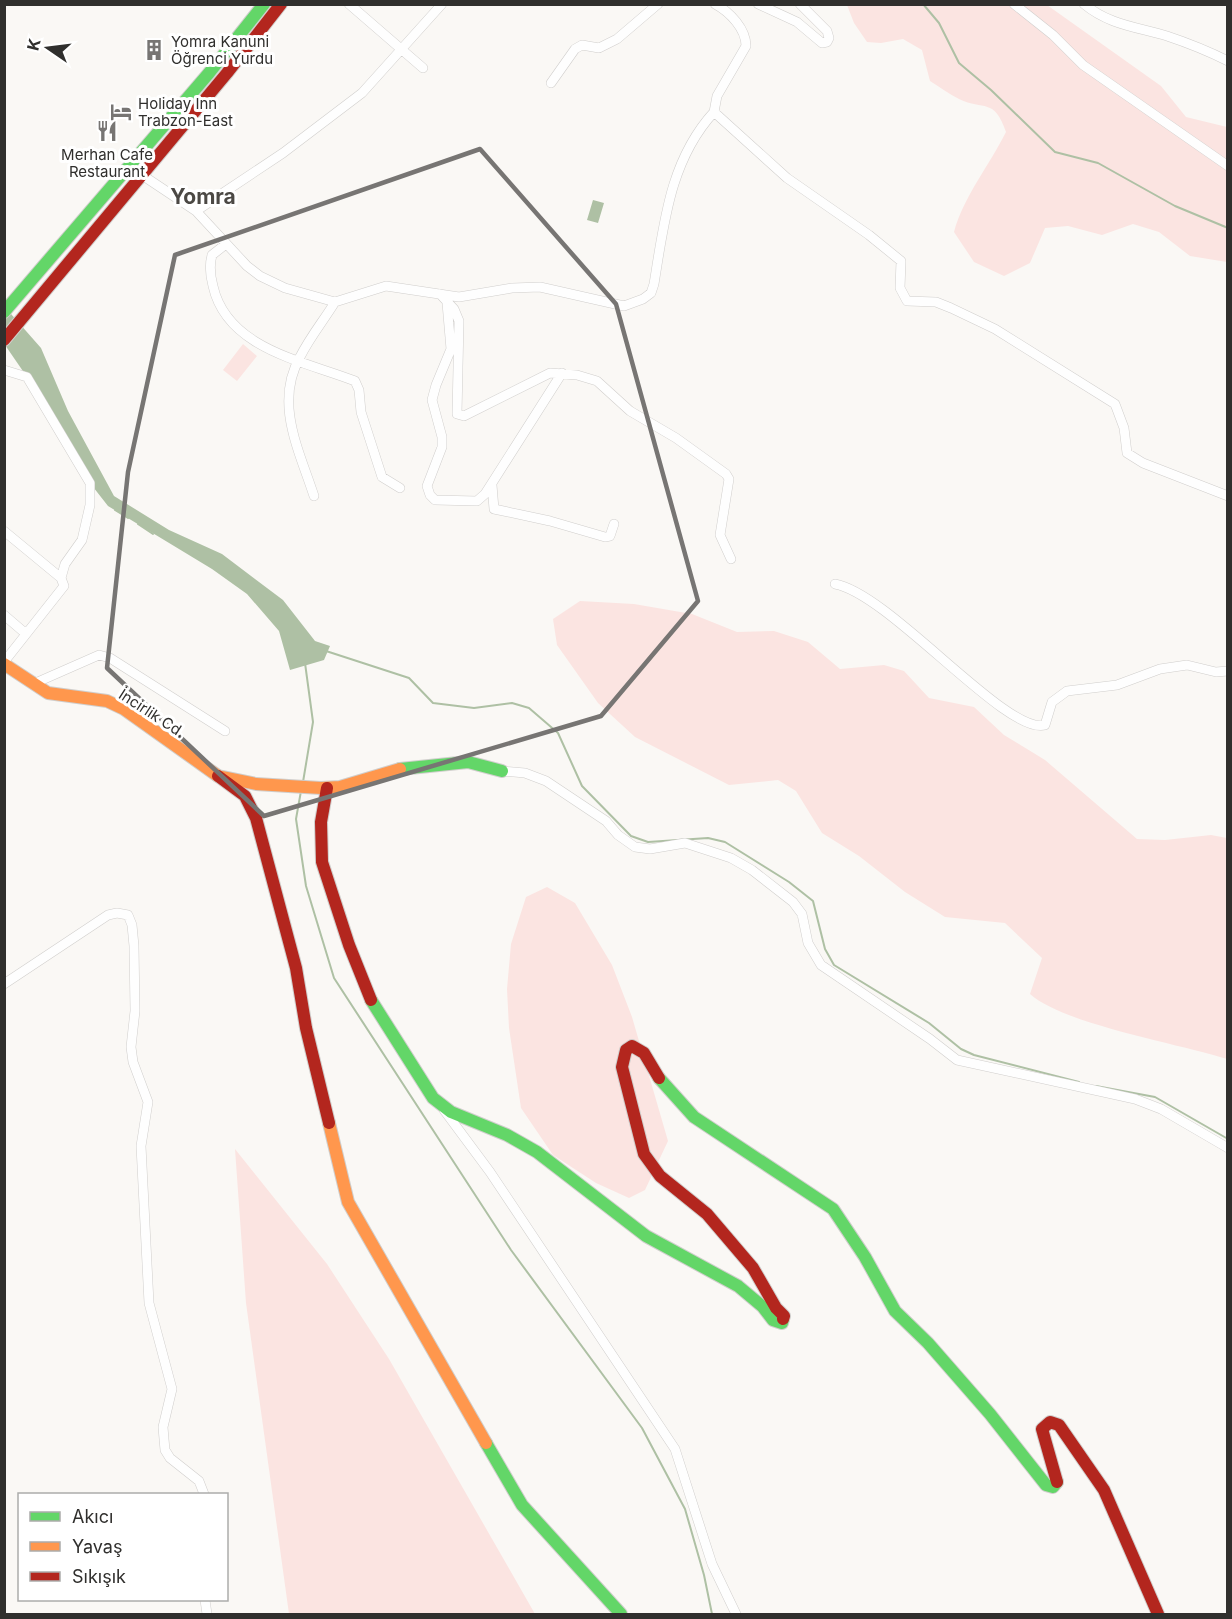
<svg xmlns="http://www.w3.org/2000/svg" width="1232" height="1619" viewBox="0 0 1232 1619" font-family="Inter,sans-serif">
	<rect width="100%" height="100%" fill="#faf8f5"/>
	<!-- green -->
	<path fill="#fbe4e1" d="M 847,5 L 1047,5 L 1161,86 L 1186,117 L 1227,127 L 1227,262 L 1190,256 L 1159,232 L 1133,224 L 1102,235 L 1068,226 L 1045,228 L 1030,263 L 1004,276 L 974,262 L 954,232 C 964,196 989,166 1006,132 C 994,97 984,111 959,99 C 949,94 940,87 930,81 L 922,50 L 903,39 L 881,43 L 867,42 L 854,23 Z
		M 243,344 L 257,356 L 237,381 L 223,370 Z
		M 580,601 L 634,604 L 692,614 L 737,632 L 774,631 L 808,642 L 840,669 L 884,665 L 904,671 L 929,698 L 974,707 L 1004,735 L 1045,760 L 1137,839 L 1165,840 L 1211,835 L 1227,838 L 1227,1059 C 1180,1044 1063,1024 1030,994 L 1042,958 L 1005,923 L 945,917 L 905,892 L 859,856 L 822,833 L 796,791 L 778,780 L 729,785 L 635,737 L 598,703 L 557,645 L 553,619 Z
		M 547,887 L 575,903 L 612,965 L 632,1017 L 668,1141 L 645,1190 L 629,1198 L 596,1183 L 553,1155 L 521,1108 L 509,1028 L 507,989 L 511,944 L 526,897 Z
		M 235,1149 L 327,1264 L 389,1359 L 535,1614 L 289,1614 L 246,1303 Z"/>
	<!-- water -->
	<path fill="#aec0a4" d="M 593,200 L 604,203 L 598,223 L 587,220 Z
		M 4,306 L 41,348 L 68,411 L 114,496 L 169,530 L 222,554 L 283,600 L 315,641 L 330,646 L 324,660 L 290,670 L 279,631 L 247,594 L 212,569 L 108,506 L 90,483 L 27,377 L 5,345 Z"/>
	<g fill="none" stroke-linecap="round" stroke-linejoin="round">
		<!-- stream -->
		<path stroke="#aec0a4" stroke-width="2" d="M 923,4 L 939,23 L 959,63 L 991,90 L 1055,152 L 1098,163 L 1175,206 L 1228,228
			M 115,510 L 128,518
			M 138,524 L 153,534
			M 326,651 L 409,678 L 433,703 L 474,708 L 512,703 L 529,708 L 558,733 L 582,786 L 631,836 L 648,842 L 708,838 L 725,842 L 789,882 L 813,901 L 825,949 L 834,965 L 929,1023 L 961,1049 L 974,1055 L 1079,1082
			M 303,782 L 313,722 L 305,663
			M 301,791 L 296,819 L 306,886 L 334,978 L 511,1250 L 642,1428 L 685,1509 L 704,1575 L 712,1614
			M 1096,1086 L 1155,1097 L 1228,1139"/>
		<defs>
			<path id="street" d="M 349,4 L 423,68
				M 715,4 C 730,12 746,29 746,46 L 717,96 L 714,112 L 787,178 L 869,235 L 901,261 L 900,288 L 907,301 L 936,302 L 951,308 L 995,329 L 1115,404 L 1124,428 L 1127,453 L 1143,463 L 1228,496
				M 758,4 L 797,22 L 822,43 L 827,42 L 829,38 L 827,31 L 800,4
				M 1014,4 L 1053,35 L 1083,65 L 1228,166
				M 1084,4 C 1109,25 1137,27 1167,36 C 1188,43 1208,51 1228,61
				M 551,83 L 575,49 L 582,45 L 599,48 L 617,39 L 658,4
				M 142,175 L 196,211 L 247,266 L 260,276 L 285,288 L 335,302 C 324,320 310,337 300,357 C 274,403 299,450 314,496
				M 196,211 L 283,153 L 362,93 L 442,4
				M 226,244 L 212,255 C 209,266 210,275 213,286 C 227,349 304,361 355,381 L 359,390 L 361,412 L 382,477 L 400,488
				M 440,294 L 454,309 L 459,321 L 457,414 L 464,416 L 550,373 L 577,375 L 597,381 L 630,411 L 676,438 L 726,474 L 729,479 L 720,535 L 731,559
				M 335,302 L 386,286 L 459,297 L 512,288 L 540,287 L 624,306 L 643,299 L 651,293 L 654,284 C 664,223 670,160 714,112
				M 447,303 L 451,349 L 436,385 L 432,400 L 442,437 L 442,447 L 427,486 L 430,495 L 435,500 L 477,501 L 485,494 L 562,373
				M 4,370 L 27,377 L 90,483 L 90,505 L 82,540 L 65,564 L 61,578
				M 492,485 L 494,509 L 550,521 L 605,537 L 610,536 L 614,524
				M 4,531 L 61,578 L 64,586 L 4,662
				M 835,584 C 890,594 1007,736 1045,725 L 1052,702 L 1067,691 L 1117,685 L 1160,669 L 1187,665 L 1216,672 L 1228,671
				M 4,615 L 25,633
				M 33,684 L 99,655 L 110,658 L 225,731
				M 502,771 L 525,773 L 546,781 L 606,821 L 618,835 L 635,847 L 650,849 L 685,843 L 731,858 L 752,870 L 793,902 L 802,914 L 808,943 L 821,965 L 930,1039 L 957,1060 L 1135,1099 L 1161,1109 L 1228,1148
				M 4,984 L 108,915 L 117,913 L 128,915 L 132,925 L 134,946 L 135,1011 L 131,1047 L 133,1062 L 148,1102 L 141,1146 L 149,1303 L 172,1389 L 163,1427 L 164,1439 L 165,1450 L 170,1458 L 199,1481 L 204,1494
				M 444,1110 L 490,1172 L 675,1449 L 712,1564 L 736,1614
				M 205,1600 L 207,1614"/>
			<path id="fast" d="M 4,312 L 209,73 L 264,4
				M 400,769 L 468,762 L 502,771
				M 371,1000 L 433,1098 L 451,1112 L 507,1135 L 537,1152 L 646,1236 L 738,1286 L 763,1307 L 773,1320 L 782,1323 L 783,1319
				M 659,1078 L 694,1117 L 833,1209 L 865,1257 L 895,1311 L 928,1343 L 990,1414 L 1046,1485 L 1053,1487 L 1057,1482
				M 486,1443 L 522,1505 L 621,1614"/>
			<path id="slow" d="M 4,664 L 48,693 L 107,701 L 124,709 L 218,776 L 256,784 L 321,788 L 340,787 L 400,769
				M 329,1123 L 348,1202 L 486,1443"/>
			<path id="jam" d="M 4,340 L 227,73 L 281,4
				M 218,776 L 245,796 L 256,818 L 296,968 L 306,1028 L 329,1123
				M 327,788 L 321,822 L 322,862 L 349,945 L 371,1000
				M 659,1078 L 644,1053 L 632,1046 L 626,1050 L 622,1067 L 644,1154 L 660,1176 L 707,1214 L 753,1268 L 776,1308 L 784,1316 L 783,1319
				M 1057,1482 L 1042,1429 L 1050,1422 L 1059,1425 L 1104,1490 L 1158,1614"/>
		</defs>
		<!-- street casing -->
		<use href="#street" stroke="#d0cecc" stroke-width="10"/>
		<!-- fast casing -->
		<use href="#fast" stroke="#d0cecc" stroke-width="14"/>
		<!-- slow casing -->
		<use href="#slow" stroke="#d0cecc" stroke-width="14"/>
		<!-- jam casing -->
		<use href="#jam" stroke="#d0cecc" stroke-width="14"/>
		<!-- street -->
		<use href="#street" stroke="#fefefe" stroke-width="9"/>
		<!-- fast -->
		<use href="#fast" stroke="#63d668" stroke-width="12"/>
		<!-- slow -->
		<use href="#slow" stroke="#ff974d" stroke-width="12"/>
		<!-- jam -->
		<use href="#jam" stroke="#b3261e" stroke-width="12"/>
	</g>
	<!-- marked area -->
	<path fill="none" stroke="#777573" stroke-width="4.5" stroke-linejoin="round" d="M 480,149 L 616,304 L 698,601 L 601,716 L 264,816 L 107,668 L 128,472 L 175,255 Z"/>
	<!-- icons -->
	<defs>
		<symbol id="building-bare" viewBox="-9 -9 18 18"><path d="M-4-6H4V6H1V3H-1V6H-4ZM-2.5-4.3h1.7v1.8h-1.7ZM.8-4.3h1.7v1.8H.8ZM-2.5-1h1.7V.8h-1.7ZM.8-1h1.7V.8H.8Z" fill="#777573" stroke="#fff" stroke-width="2.5" paint-order="stroke"/></symbol>
		<symbol id="hotel-bare" viewBox="-9 -9 18 18"><path d="M-6-4.5h1.5V1H6V5H4.5V3h-9V5H-6ZM-4 0a1.8 1.8 0 1 1 3.6 0ZM.5 0V-2.5h3Q6-2.5 6 0Z" fill="#777573" stroke="#fff" stroke-width="2.5" paint-order="stroke"/></symbol>
		<symbol id="restaurant-bare" viewBox="-9 -9 18 18"><path d="M-5-6h1v4h1v-4h1v4h1v-4h1v5L-1.5 .5V6h-2V.5L-5-1ZM5-6V6H3V1.5H1.5Q1.5-4 5-6Z" fill="#777573" stroke="#fff" stroke-width="2.5" paint-order="stroke"/></symbol>
	</defs>
	<g fill-rule="evenodd">
		<use href="#building-bare" x="139" y="35" width="30" height="30"/>
		<use href="#hotel-bare" x="106" y="97" width="30" height="30"/>
		<use href="#restaurant-bare" x="92" y="116" width="30" height="30"/>
	</g>
	<g text-anchor="middle" dominant-baseline="central" stroke-width="6" stroke-linejoin="round" paint-order="stroke">
		<!-- poi labels -->
		<g font-size="15" fill="#302f2d" stroke="#fff" text-anchor="start">
			<text x="171" y="41">Yomra Kanuni<tspan x="171" dy="17">Öğrenci Yurdu</tspan></text>
			<text x="138" y="103">Holiday Inn<tspan x="138" dy="17">Trabzon-East</tspan></text>
			<text x="107" y="154" text-anchor="middle">Merhan Cafe<tspan x="107" dy="17">Restaurant</tspan></text>
		</g>
		<!-- street labels -->
		<g font-size="15" fill="#302f2d" stroke="#fff">
			<text transform="translate(152 713) rotate(33)">İncirlik Cd.</text>
		</g>
		<!-- district labels -->
		<g font-size="21" font-weight="bold" fill="#4b4844" stroke="#fff">
			<text x="203" y="196">Yomra</text>
		</g>
	</g>
	<!-- border -->
	<rect width="1232" height="1619" fill="none" stroke="#302f2d" stroke-width="12"/>
	<!-- legend -->
	<rect x="18" y="1493" width="210" height="108" fill="#ffffff" stroke="#acacab" stroke-width="1.5"/>
	<rect x="30" y="1512" width="30" height="9" fill="#63d668" stroke="#acacab" stroke-width="1.5"/>
	<text x="72" y="1523" font-size="18" fill="#302f2d">Akıcı</text>
	<rect x="30" y="1542" width="30" height="9" fill="#ff974d" stroke="#acacab" stroke-width="1.5"/>
	<text x="72" y="1553" font-size="18" fill="#302f2d">Yavaş</text>
	<rect x="30" y="1572" width="30" height="9" fill="#b3261e" stroke="#acacab" stroke-width="1.5"/>
	<text x="72" y="1583" font-size="18" fill="#302f2d">Sıkışık</text>
	<!-- north arrow -->
	<g transform="translate(48 48) rotate(284)" stroke="#ffffff" stroke-width="4.5" paint-order="stroke">
	<path d="M0-4.5L10 22L0 15L-10 22Z" fill="#302f2d"/>
	<text y="-9" font-size="16" font-weight="bold" text-anchor="middle" fill="#302f2d">K</text>
	</g>
</svg>
